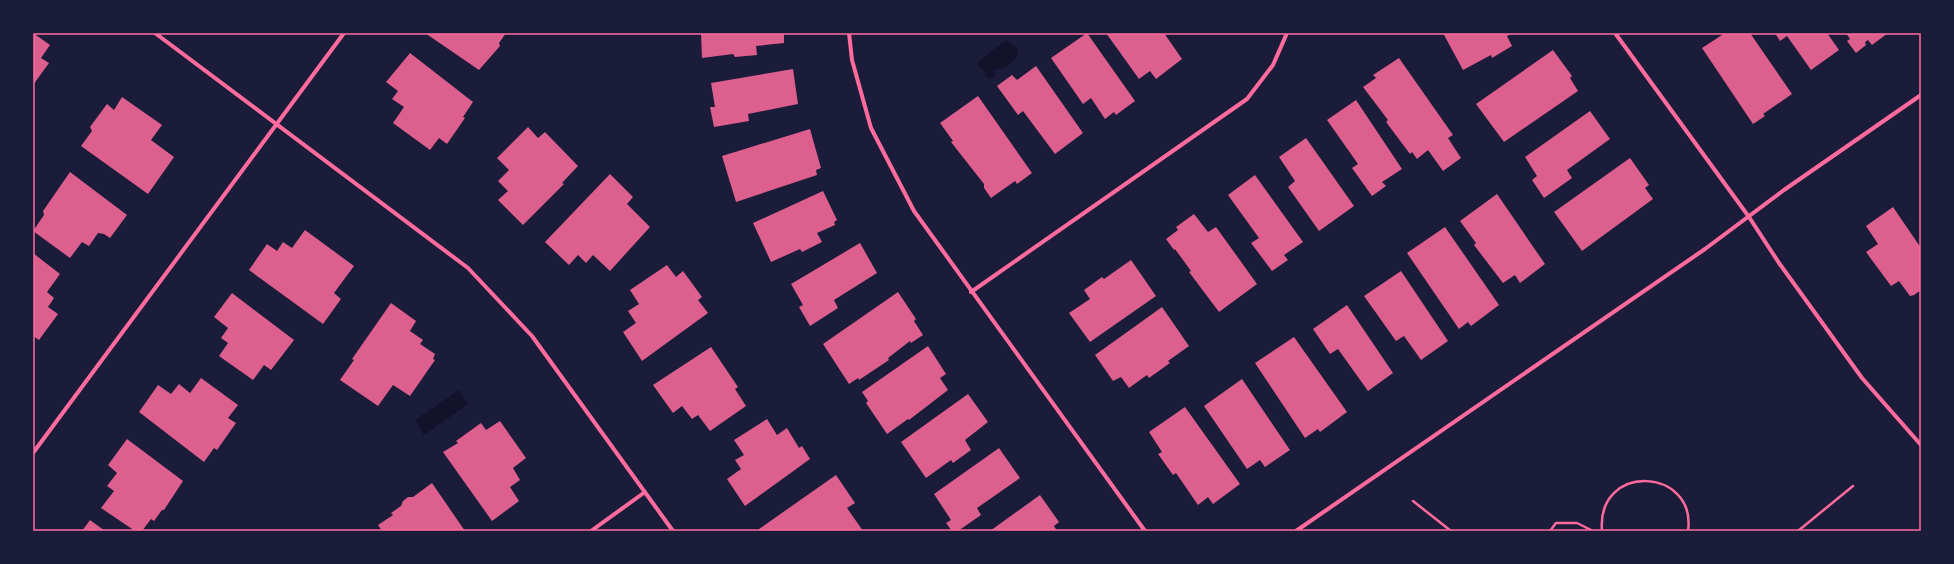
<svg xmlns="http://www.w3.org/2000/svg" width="1954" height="564" viewBox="0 0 1954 564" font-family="'PT Sans',sans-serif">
	<rect width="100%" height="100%" fill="#1b1b3a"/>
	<!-- water -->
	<path fill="#12122b" d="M 1006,40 L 1017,48 L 1018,56 L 1006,67 L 993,70 L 995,76 L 990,79 L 985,76 L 985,71 L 980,68 L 978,62 Z
		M 459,390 L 468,404 L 424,435 L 415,420 Z"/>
	<!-- building -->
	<path fill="#dd5f8e" d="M 33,33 L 50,45 L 41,58 L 49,63 L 33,85 Z
		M 425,33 L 506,33 L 499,43 L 500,46 L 479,70 Z
		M 701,33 L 784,33 L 784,43 L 756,46 L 757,55 L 735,57 L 733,54 L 702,58 Z
		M 1087,33 L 1135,101 L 1116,115 L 1114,112 L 1105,119 L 1091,98 L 1083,104 L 1051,58 Z
		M 1106,33 L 1164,33 L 1182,59 L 1156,79 L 1150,71 L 1139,79 Z
		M 1443,33 L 1513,33 L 1507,36 L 1512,46 L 1492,58 L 1491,55 L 1463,70 Z
		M 1725,33 L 1750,33 L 1792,94 L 1763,114 L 1765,116 L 1753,124 L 1702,48 Z
		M 1775,33 L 1827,33 L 1839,50 L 1811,70 L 1787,36 L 1780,41 Z
		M 1846,33 L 1888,33 L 1872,45 L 1868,40 L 1865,42 L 1866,45 L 1856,53 L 1847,41 L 1850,39 Z
		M 1553,50 L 1572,76 L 1570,78 L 1578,91 L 1504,142 L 1476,104 Z
		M 410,53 L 473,102 L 463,117 L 465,118 L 447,144 L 439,138 L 430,150 L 393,123 L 404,107 L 392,99 L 398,91 L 386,82 Z
		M 1399,58 L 1453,135 L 1448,138 L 1461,158 L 1443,171 L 1428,150 L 1417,159 L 1412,152 L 1410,154 L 1386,122 L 1388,120 L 1363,87 L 1376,78 L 1373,75 Z
		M 1036,66 L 1083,133 L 1055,154 L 1023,111 L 1018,115 L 997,86 L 1012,75 L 1017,80 Z
		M 793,69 L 798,104 L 748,114 L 749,121 L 714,127 L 710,107 L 715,107 L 711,83 Z
		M 978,96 L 1032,173 L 1017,184 L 1015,181 L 991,198 L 984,188 L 984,184 L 951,142 L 953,141 L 940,123 Z
		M 122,97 L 162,125 L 151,140 L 174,157 L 148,194 L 81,146 L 92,131 L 90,127 L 107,104 L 114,110 Z
		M 1356,100 L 1402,169 L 1382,182 L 1386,186 L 1372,196 L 1352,168 L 1358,164 L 1327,120 Z
		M 1590,111 L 1610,139 L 1567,170 L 1572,178 L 1544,198 L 1532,180 L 1537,176 L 1525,157 Z
		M 528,127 L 538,138 L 545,132 L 578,166 L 562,183 L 564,184 L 523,225 L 498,200 L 508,191 L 498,181 L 509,170 L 497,158 Z
		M 810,129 L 821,168 L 816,170 L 817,175 L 736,202 L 722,156 Z
		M 1306,138 L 1354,206 L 1319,231 L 1288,187 L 1295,181 L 1279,157 Z
		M 1630,158 L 1649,185 L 1645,188 L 1653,199 L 1582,251 L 1554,212 Z
		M 70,172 L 127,215 L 110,238 L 104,234 L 98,233 L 89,246 L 82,242 L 70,258 L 33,231 L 44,215 L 43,211 Z
		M 610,174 L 633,197 L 627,204 L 650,227 L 610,271 L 593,255 L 586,263 L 578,255 L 569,265 L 545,242 Z
		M 1255,175 L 1303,242 L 1284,255 L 1288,260 L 1272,271 L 1251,243 L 1259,238 L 1228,195 Z
		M 823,191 L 837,220 L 834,222 L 835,225 L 817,233 L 822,242 L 802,252 L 800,249 L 771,262 L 753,223 Z
		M 1497,194 L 1545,264 L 1520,283 L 1515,275 L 1503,283 L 1474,245 L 1476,243 L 1460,221 Z
		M 1893,207 L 1921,248 L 1921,290 L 1914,295 L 1910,296 L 1899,281 L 1891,286 L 1866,252 L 1878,244 L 1866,226 Z
		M 1194,214 L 1208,232 L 1216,227 L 1257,284 L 1219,312 L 1189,272 L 1191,271 L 1175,249 L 1174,250 L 1166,239 L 1178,230 L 1176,227 Z
		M 1445,227 L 1499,305 L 1471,326 L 1468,322 L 1459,329 L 1407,253 Z
		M 305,230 L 354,266 L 334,293 L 341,299 L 323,324 L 249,270 L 267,244 L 277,251 L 283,242 L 292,248 Z
		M 860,243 L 877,273 L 834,300 L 838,308 L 810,326 L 799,307 L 803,305 L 791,284 Z
		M 33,253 L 60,274 L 47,292 L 54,298 L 48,307 L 58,314 L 39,340 L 33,336 Z
		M 1131,260 L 1156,296 L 1090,342 L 1069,313 L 1090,299 L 1084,290 L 1102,277 L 1104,279 Z
		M 667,265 L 676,277 L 683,271 L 702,297 L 698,300 L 708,313 L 642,361 L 623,332 L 636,323 L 628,311 L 639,304 L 630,290 Z
		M 1401,271 L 1448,341 L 1421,360 L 1404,336 L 1396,341 L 1364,296 Z
		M 898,292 L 916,319 L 914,321 L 923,335 L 911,343 L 910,341 L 888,358 L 889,360 L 859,380 L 858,378 L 849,384 L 823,344 Z
		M 232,293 L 294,340 L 271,370 L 264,365 L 253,380 L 219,356 L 228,343 L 221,338 L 228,328 L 214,317 Z
		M 391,303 L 416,321 L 410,331 L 423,340 L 420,344 L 435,354 L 433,359 L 435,360 L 410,396 L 393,385 L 378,406 L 340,380 L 354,360 L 352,359 Z
		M 1347,305 L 1393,373 L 1368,391 L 1338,349 L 1330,354 L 1313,329 Z
		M 1162,307 L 1189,346 L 1168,361 L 1170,363 L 1149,378 L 1147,375 L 1129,388 L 1121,377 L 1113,381 L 1095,355 Z
		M 1294,337 L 1347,412 L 1320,432 L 1318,429 L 1305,438 L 1255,363 Z
		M 928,346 L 946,374 L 940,378 L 948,390 L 909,420 L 908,419 L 887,434 L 866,403 L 868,401 L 862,392 Z
		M 711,347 L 738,387 L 735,389 L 746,406 L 710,431 L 698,415 L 692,419 L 682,406 L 673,413 L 653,385 Z
		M 201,378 L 238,405 L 228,418 L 236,423 L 217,450 L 214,448 L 204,462 L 139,412 L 158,385 L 171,394 L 179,384 L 190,393 Z
		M 1242,379 L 1290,450 L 1265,467 L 1260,460 L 1247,469 L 1204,406 Z
		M 968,394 L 988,422 L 965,440 L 971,450 L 953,463 L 951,460 L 926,478 L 901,442 Z
		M 1185,407 L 1240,484 L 1213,504 L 1208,497 L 1198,505 L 1176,473 L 1173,475 L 1158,454 L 1162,452 L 1149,432 Z
		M 767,419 L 777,435 L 787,428 L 799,448 L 802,446 L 810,459 L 745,506 L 727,479 L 741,469 L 735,460 L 744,455 L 734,440 Z
		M 500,421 L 526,458 L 513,468 L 520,480 L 510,487 L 519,501 L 492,521 L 443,452 L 458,443 L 456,441 L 481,423 L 486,430 Z
		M 127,439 L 183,481 L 164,510 L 162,510 L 154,521 L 151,519 L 142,531 L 135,531 L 101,508 L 114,491 L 107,486 L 117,473 L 108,465 Z
		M 999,448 L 1020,478 L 977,508 L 981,515 L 958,531 L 952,531 L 946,523 L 951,520 L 934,494 Z
		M 836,475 L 855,503 L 847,508 L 863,531 L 760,531 L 759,529 Z
		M 432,483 L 465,531 L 382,531 L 378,525 L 393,515 L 391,513 L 401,506 L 403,501 L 408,497 L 413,497 Z
		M 1040,495 L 1059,522 L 1054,526 L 1057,531 L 990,531 Z
		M 90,520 L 105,531 L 82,531 Z"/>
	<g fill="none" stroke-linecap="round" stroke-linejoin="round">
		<!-- path -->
		<path stroke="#ff6b9d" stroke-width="2.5" d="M 1413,501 L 1451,531
			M 1550,531 L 1556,523 L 1577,523 L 1593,531
			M 1602,531 C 1596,462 1697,467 1688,531
			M 1798,531 L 1853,486"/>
		<!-- minor -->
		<path stroke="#ff6b9d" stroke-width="4" d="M 155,33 L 468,268 L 532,336 L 673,531
			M 849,33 L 852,60 L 871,128 L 914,211 L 1145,531
			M 1615,33 L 1749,217 L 1779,263 L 1862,378 L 1921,445
			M 971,292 L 1247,99 L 1273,65 L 1287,33
			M 33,453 L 344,33
			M 591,531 L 645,492
			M 1296,531 L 1705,249 L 1784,190 L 1921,95"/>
	</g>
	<!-- border -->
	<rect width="1954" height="564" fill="none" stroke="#1b1b3a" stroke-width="68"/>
	<rect x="34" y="34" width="1886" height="496" fill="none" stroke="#ff6b9d" stroke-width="1.5"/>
</svg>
